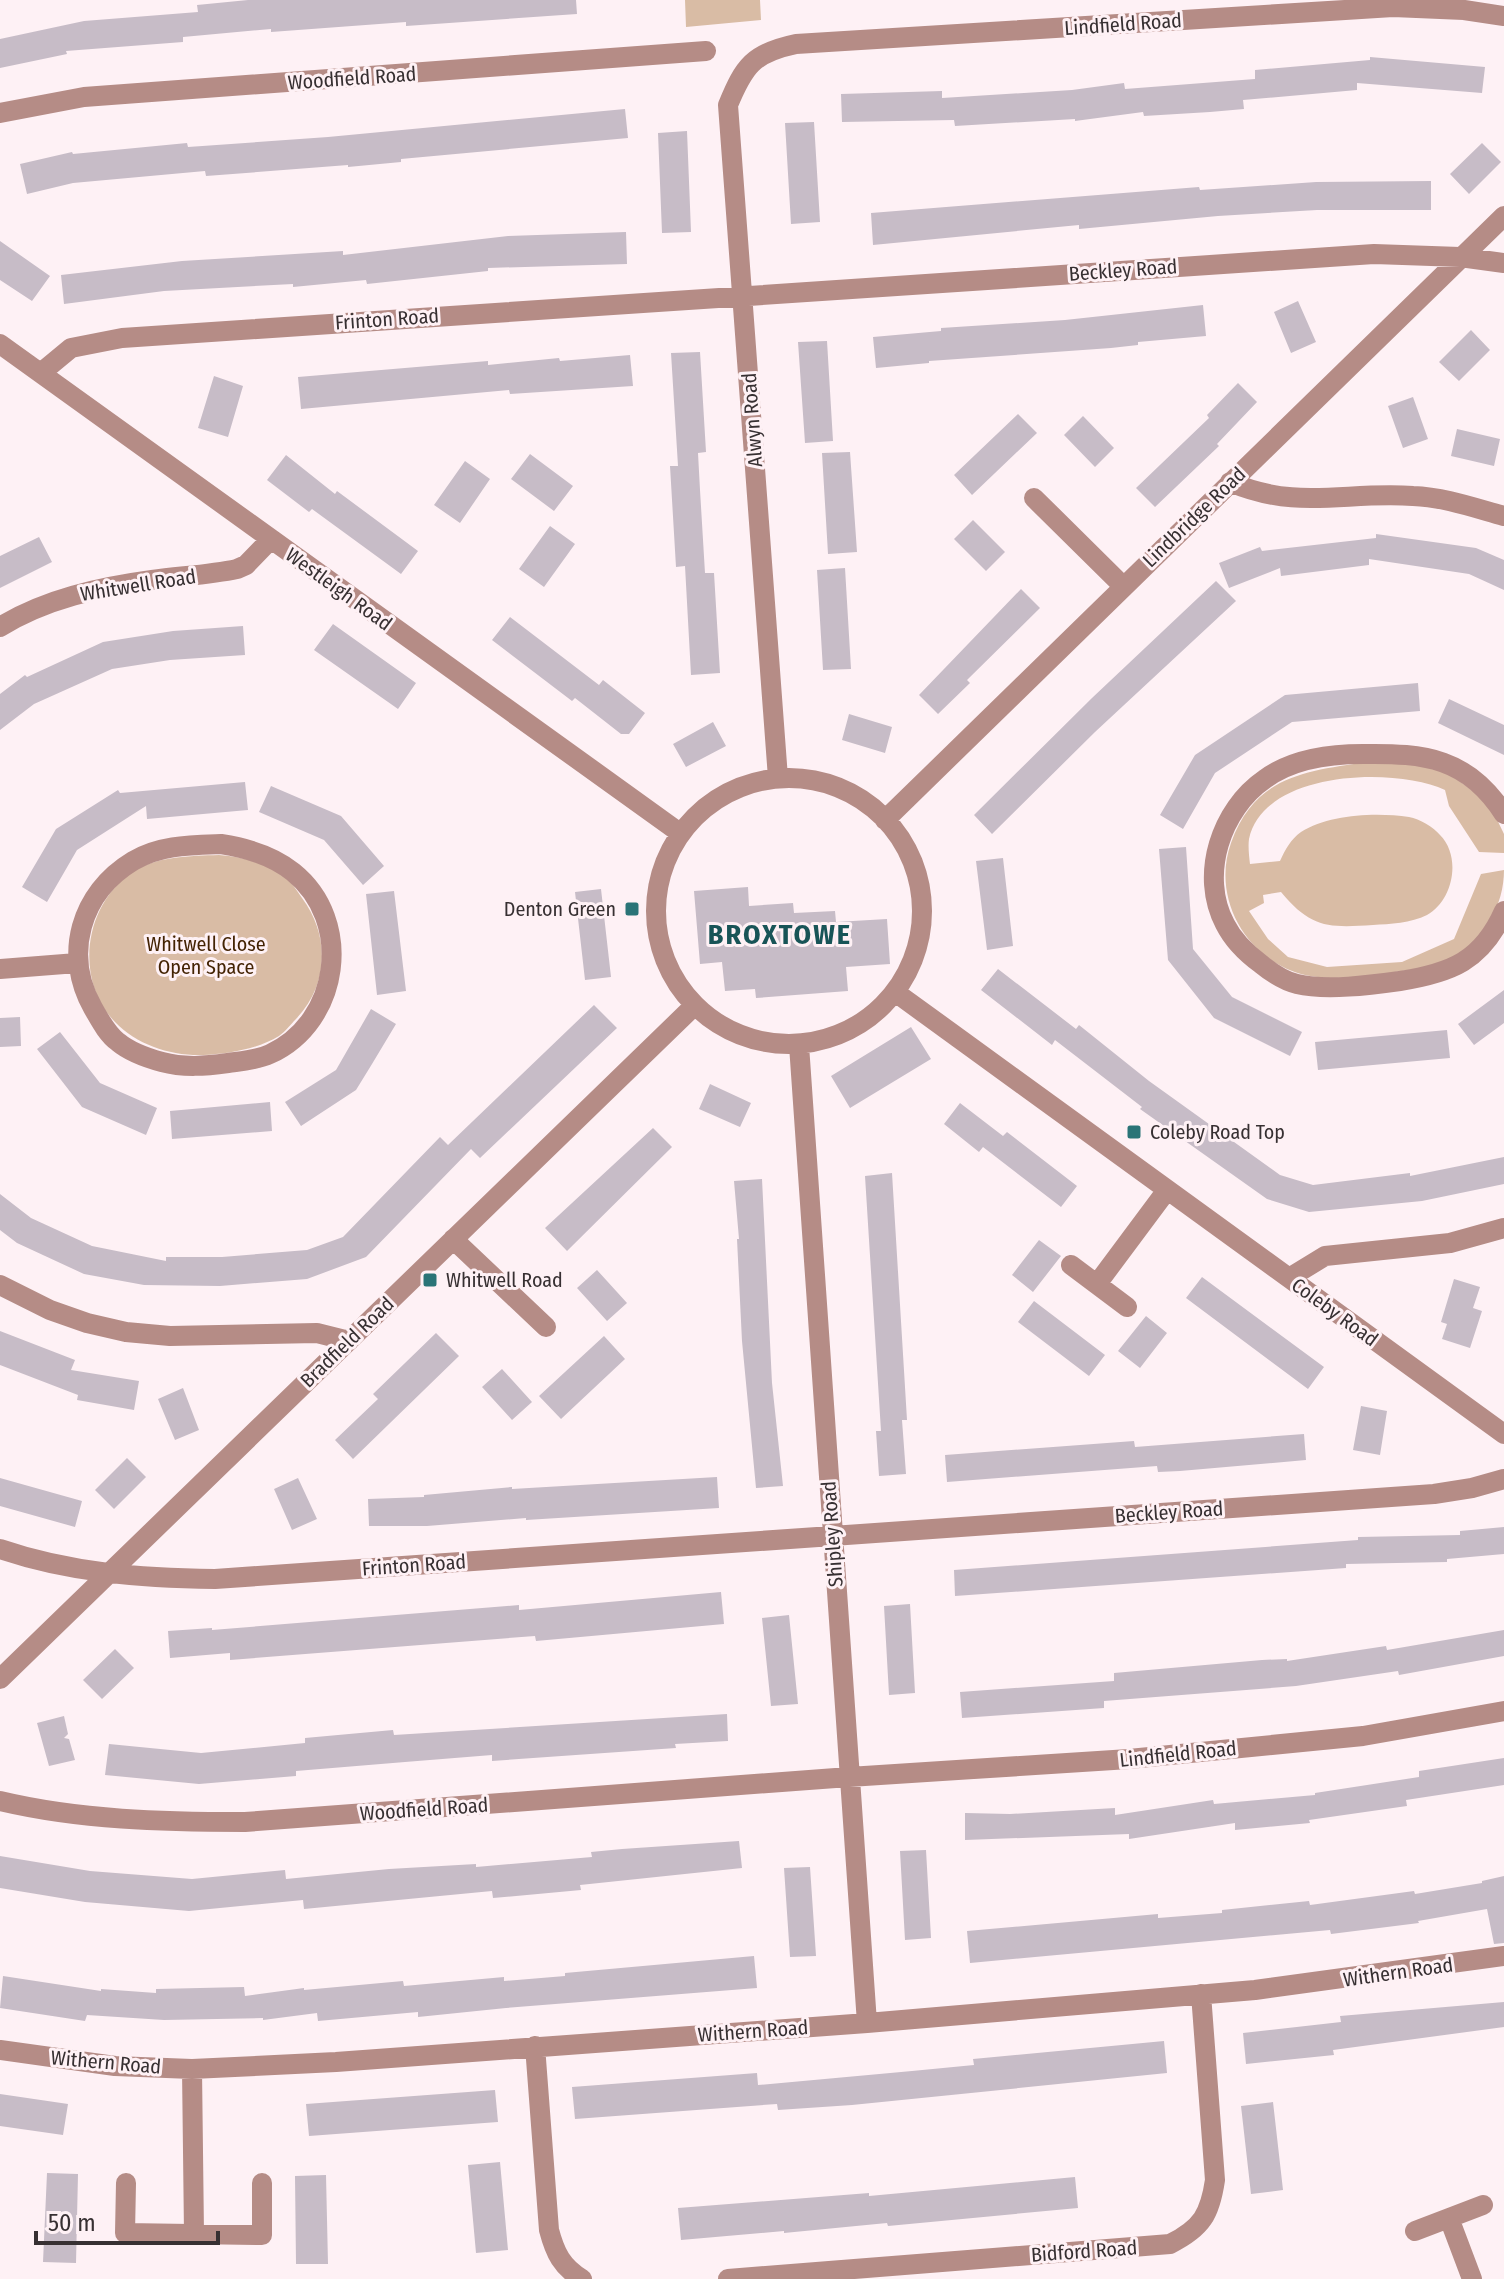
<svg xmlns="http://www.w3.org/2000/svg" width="1504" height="2279" viewBox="0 0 1504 2279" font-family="'Fira Sans Condensed',sans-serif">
	<rect width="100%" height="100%" fill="#fef1f5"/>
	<!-- green -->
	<path fill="#d9bca5" d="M 685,0 L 760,0 L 761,20 L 686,27 Z
		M 1368,762 L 1397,762 L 1443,769 L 1489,803 L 1504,834 L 1504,853 L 1479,852 L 1449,806 L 1445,790 C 1395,767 1264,770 1249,839 C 1248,846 1249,856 1250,864 L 1280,861 C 1285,850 1291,839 1301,832 C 1329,814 1377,812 1409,817 C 1420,819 1433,827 1440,835 C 1462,857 1453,901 1427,915 C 1411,923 1390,924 1373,925 C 1328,928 1311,928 1281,892 L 1263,895 L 1264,903 L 1249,911 L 1268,939 L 1288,957 L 1327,967 L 1402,962 L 1454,939 L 1481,874 L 1504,870 C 1504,905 1485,938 1455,957 C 1437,968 1411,969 1390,973 C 1362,977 1333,981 1305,975 C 1247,961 1211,899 1231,843 C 1255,776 1305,771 1368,762 Z
		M 219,855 C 245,857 266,863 287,879 C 293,884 297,891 302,898 C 330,936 329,984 296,1019 C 290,1025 285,1032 279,1036 C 258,1049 227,1054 203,1055 C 171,1056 137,1045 115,1022 C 74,980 84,906 131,873 C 155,856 191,856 219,855 Z"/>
	<!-- building -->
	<path fill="#c7bcc7" d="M 248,0 L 576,0 L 577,14 L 406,26 L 406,22 L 271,32 L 271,29 L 183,37 L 183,42 L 66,51 L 67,54 L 0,68 L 0,39 L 84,21 L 198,12 L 197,5 Z
		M 1370,57 L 1485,67 L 1482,93 L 1357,83 L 1357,90 L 1243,100 L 1244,109 L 1210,112 L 1144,116 L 1143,112 L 1075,121 L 1075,119 L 955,126 L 954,120 L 842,122 L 841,94 L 942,91 L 942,98 L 1072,90 L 1124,83 L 1125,89 L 1255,79 L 1255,70 L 1370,60 Z
		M 625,109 L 628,138 L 401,159 L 401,162 L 348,167 L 348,165 L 206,176 L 205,171 L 73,183 L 27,194 L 20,164 L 72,152 L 73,154 L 187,143 L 188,147 L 328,137 Z
		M 814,122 L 820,222 L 791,224 L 785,123 Z
		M 687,131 L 691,232 L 662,233 L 658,133 Z
		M 1482,143 L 1501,162 L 1469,194 L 1450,174 Z
		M 1431,181 L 1431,210 L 1317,210 L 1218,216 L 1079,229 L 1079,225 L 873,245 L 871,213 L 1199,187 L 1200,190 L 1316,182 Z
		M 626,232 L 627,264 L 488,268 L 488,271 L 367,284 L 366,280 L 293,287 L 293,284 L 164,291 L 64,304 L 61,275 L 182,261 L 343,251 L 343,255 L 508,236 Z
		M 0,241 L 50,276 L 32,301 L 0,280 Z
		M 1298,301 L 1316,342 L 1291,353 L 1274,312 Z
		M 1203,305 L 1206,336 L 1138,342 L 1138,345 L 1111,348 L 929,361 L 929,363 L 876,368 L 873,337 L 941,331 L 941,328 L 1065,320 Z
		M 1471,330 L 1490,350 L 1459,381 L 1439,362 Z
		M 827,341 L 833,441 L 805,443 L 798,342 Z
		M 700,352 L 706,452 L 698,453 L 700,490 L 705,573 L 714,573 L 720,673 L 691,675 L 685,566 L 676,567 L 670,466 L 678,466 L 671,353 Z
		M 630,355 L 633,386 L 510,394 L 509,390 L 301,409 L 298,377 L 488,361 L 488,365 L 559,358 L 560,361 Z
		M 214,376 L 243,386 L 228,437 L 198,428 Z
		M 1238,383 L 1257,402 L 1217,444 L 1219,446 L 1155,507 L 1136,488 L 1209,418 L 1207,415 Z
		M 1413,397 L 1428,439 L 1403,448 L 1388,406 Z
		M 1018,414 L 1037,433 L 972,495 L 954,475 Z
		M 1083,416 L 1114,448 L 1095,467 L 1064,435 Z
		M 1457,429 L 1500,439 L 1494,466 L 1451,456 Z
		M 850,452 L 857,552 L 828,554 L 822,453 Z
		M 530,454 L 573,486 L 554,511 L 511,479 Z
		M 286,455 L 335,494 L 337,491 L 418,551 L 401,574 L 312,509 L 309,512 L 267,480 Z
		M 465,461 L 490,479 L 460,523 L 434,505 Z
		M 973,520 L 1005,552 L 986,571 L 954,539 Z
		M 550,526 L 575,544 L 544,587 L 519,569 Z
		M 1376,534 L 1476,548 L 1504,560 L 1504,590 L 1469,574 L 1369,559 L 1369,565 L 1281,576 L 1280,568 L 1229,588 L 1219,563 L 1260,547 L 1262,551 L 1376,538 Z
		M 39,537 L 52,562 L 0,588 L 0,556 Z
		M 845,568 L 851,669 L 823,670 L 817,570 Z
		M 1216,581 L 1236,601 L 1095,732 L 992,834 L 974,815 L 1092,698 Z
		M 1021,589 L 1040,608 L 967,680 L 970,683 L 938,714 L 919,695 Z
		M 510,617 L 599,685 L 603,680 L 645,713 L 629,734 L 621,734 L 575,698 L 572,701 L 492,640 Z
		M 333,624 L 416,683 L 398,709 L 314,650 Z
		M 243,626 L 245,655 L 170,660 L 112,669 L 34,704 L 0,730 L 0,694 L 25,675 L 27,677 L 103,642 L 173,631 Z
		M 1418,683 L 1420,711 L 1292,722 L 1215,773 L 1183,829 L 1160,815 L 1195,755 L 1285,695 Z
		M 1449,699 L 1504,725 L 1504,755 L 1438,723 Z
		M 849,714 L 892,727 L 885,753 L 842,740 Z
		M 713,722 L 726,746 L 686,767 L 673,744 Z
		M 245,782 L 248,810 L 147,819 L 146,806 L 77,850 L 47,902 L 22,887 L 56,829 L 118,790 L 120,793 Z
		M 271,786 L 341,816 L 384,866 L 363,885 L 324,840 L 259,812 Z
		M 1186,847 L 1193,949 L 1232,997 L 1302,1032 L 1290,1056 L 1214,1018 L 1168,960 L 1159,849 Z
		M 1003,858 L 1013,946 L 987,950 L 976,861 Z
		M 748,887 L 749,906 L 793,903 L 794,913 L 835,911 L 836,922 L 887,919 L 890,964 L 846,967 L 848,991 L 756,998 L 755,989 L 725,991 L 722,962 L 700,964 L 694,891 Z
		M 601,889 L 611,977 L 585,980 L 575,892 Z
		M 394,891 L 406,991 L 377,995 L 366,894 Z
		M 998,969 L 1076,1029 L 1079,1025 L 1149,1081 L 1280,1175 L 1313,1185 L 1410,1173 L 1410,1176 L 1504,1157 L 1504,1184 L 1422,1201 L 1309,1212 L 1267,1199 L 1140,1109 L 1142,1107 L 1055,1040 L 1052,1045 L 981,990 Z
		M 1504,990 L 1504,1023 L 1474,1045 L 1458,1024 Z
		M 594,1005 L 617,1028 L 480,1158 L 471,1149 L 366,1257 L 307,1279 L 220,1286 L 144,1285 L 84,1274 L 17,1243 L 0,1230 L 0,1194 L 31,1218 L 92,1246 L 166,1261 L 166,1257 L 222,1257 L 307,1250 L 343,1237 L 440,1137 L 448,1145 Z
		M 371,1009 L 396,1024 L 372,1064 L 356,1090 L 301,1126 L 285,1102 L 336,1070 Z
		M 20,1017 L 21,1046 L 0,1047 L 0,1018 Z
		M 911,1027 L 931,1059 L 850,1108 L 831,1076 Z
		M 1447,1030 L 1450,1058 L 1318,1070 L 1315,1042 Z
		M 60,1032 L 100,1083 L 157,1108 L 146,1135 L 82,1107 L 37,1049 Z
		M 710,1084 L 751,1103 L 740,1127 L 699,1109 Z
		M 270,1102 L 272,1131 L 172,1139 L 170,1111 Z
		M 960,1103 L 1003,1136 L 1007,1132 L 1077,1186 L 1061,1207 L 983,1147 L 979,1152 L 944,1124 Z
		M 653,1128 L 672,1147 L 567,1251 L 545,1228 Z
		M 892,1173 L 907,1420 L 902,1420 L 906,1474 L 879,1476 L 876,1431 L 881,1431 L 865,1176 Z
		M 762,1179 L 772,1383 L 783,1486 L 756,1488 L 742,1341 L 737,1239 L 739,1239 L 734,1181 Z
		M 1039,1240 L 1061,1256 L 1033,1292 L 1012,1275 Z
		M 597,1270 L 627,1303 L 607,1321 L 577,1288 Z
		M 1202,1277 L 1324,1367 L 1308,1389 L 1186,1298 Z
		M 1454,1279 L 1480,1287 L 1473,1308 L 1482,1311 L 1470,1348 L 1442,1339 L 1447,1324 L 1441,1322 Z
		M 1034,1301 L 1105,1355 L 1089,1376 L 1018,1322 Z
		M 1146,1316 L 1167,1333 L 1140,1368 L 1118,1351 Z
		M 0,1331 L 75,1360 L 71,1370 L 139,1381 L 134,1410 L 77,1400 L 78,1395 L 0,1365 Z
		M 436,1333 L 459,1356 L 353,1459 L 335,1440 L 378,1399 L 373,1394 Z
		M 604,1336 L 625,1359 L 561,1419 L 539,1396 Z
		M 502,1369 L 532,1402 L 512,1420 L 482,1387 Z
		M 183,1388 L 199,1430 L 175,1440 L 158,1399 Z
		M 1361,1406 L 1387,1411 L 1380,1455 L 1353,1450 Z
		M 1304,1434 L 1306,1460 L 1180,1471 L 1158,1472 L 1157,1466 L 947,1482 L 945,1455 L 1134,1441 L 1135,1447 Z
		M 127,1458 L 146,1477 L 114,1509 L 95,1490 Z
		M 717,1477 L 719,1508 L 526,1520 L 526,1518 L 427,1526 L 369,1526 L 368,1499 L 424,1497 L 424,1495 L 512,1487 L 512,1489 Z
		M 0,1478 L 82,1501 L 75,1527 L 0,1506 Z
		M 298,1478 L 317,1519 L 292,1530 L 274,1489 Z
		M 1504,1527 L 1504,1554 L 1447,1559 L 1447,1562 L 1346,1564 L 1346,1568 L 955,1596 L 954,1570 L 1358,1540 L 1358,1537 L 1460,1535 L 1460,1531 Z
		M 721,1592 L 724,1624 L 536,1641 L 535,1636 L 230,1660 L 230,1653 L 170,1658 L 168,1631 L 212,1628 L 212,1630 L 519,1605 L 519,1610 Z
		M 910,1604 L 915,1693 L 889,1695 L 884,1606 Z
		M 789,1615 L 798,1704 L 771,1706 L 762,1618 Z
		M 1504,1630 L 1504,1656 L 1399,1675 L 1398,1671 L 1296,1686 L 1104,1701 L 1104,1708 L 962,1718 L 960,1692 L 1114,1681 L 1114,1673 L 1262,1660 L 1287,1659 L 1287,1661 L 1386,1646 L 1387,1650 Z
		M 115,1649 L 134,1668 L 102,1699 L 83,1680 Z
		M 727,1714 L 728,1741 L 675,1744 L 676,1748 L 492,1761 L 492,1755 L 405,1762 L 296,1771 L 296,1776 L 199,1784 L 105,1775 L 109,1744 L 201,1753 L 305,1743 L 305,1738 L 393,1730 L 394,1735 Z
		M 64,1716 L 68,1734 L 64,1738 L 69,1739 L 75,1760 L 49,1766 L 37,1723 Z
		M 1504,1758 L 1504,1785 L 1406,1800 L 1407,1806 L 1309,1820 L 1310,1823 L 1235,1830 L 1235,1823 L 1129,1839 L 1129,1834 L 965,1840 L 965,1813 L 1010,1814 L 1115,1808 L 1115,1815 L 1213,1800 L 1214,1804 L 1315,1795 L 1315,1793 L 1419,1777 L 1419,1771 Z
		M 739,1841 L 742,1868 L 580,1885 L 581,1890 L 493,1898 L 492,1891 L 304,1909 L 303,1900 L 189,1911 L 85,1902 L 0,1888 L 0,1856 L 90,1871 L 192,1879 L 285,1870 L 286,1879 L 389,1869 L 476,1864 L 476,1867 L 592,1857 L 591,1852 L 622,1849 Z
		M 926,1850 L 931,1938 L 905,1940 L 900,1851 Z
		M 810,1867 L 816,1956 L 790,1957 L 784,1868 Z
		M 1504,1876 L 1504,1943 L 1494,1944 L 1487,1909 L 1418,1921 L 1419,1923 L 1331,1934 L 1330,1930 L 970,1963 L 967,1931 L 1158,1914 L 1158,1918 L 1222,1913 L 1222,1910 L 1309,1901 L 1310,1905 L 1414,1891 L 1415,1894 L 1482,1883 L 1482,1881 Z
		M 754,1956 L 757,1988 L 506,2008 L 418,2017 L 418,2012 L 318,2021 L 317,2013 L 263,2020 L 263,2018 L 164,2020 L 87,2015 L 85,2021 L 0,2008 L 3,1976 L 101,1991 L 101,1989 L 156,1993 L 156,1989 L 244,1987 L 245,1996 L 304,1988 L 304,1990 L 403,1981 L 404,1986 L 504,1977 L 504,1981 L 565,1976 L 565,1973 Z
		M 1504,2002 L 1504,2027 L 1333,2050 L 1334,2055 L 1246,2064 L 1243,2033 L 1341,2022 L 1340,2016 Z
		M 1164,2041 L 1167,2073 L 852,2105 L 778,2110 L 777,2104 L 575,2119 L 572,2087 L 757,2073 L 758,2085 L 912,2071 L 974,2065 L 973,2059 Z
		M 495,2090 L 498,2122 L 309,2136 L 306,2104 Z
		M 0,2094 L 68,2104 L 63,2135 L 0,2126 Z
		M 1273,2102 L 1283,2190 L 1251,2194 L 1241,2106 Z
		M 500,2162 L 508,2250 L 476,2253 L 468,2165 Z
		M 47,2173 L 78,2174 L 76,2263 L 43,2262 Z
		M 326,2175 L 328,2264 L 296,2264 L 295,2176 Z
		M 1075,2177 L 1078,2208 L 888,2226 L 887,2223 L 784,2233 L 784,2231 L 681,2240 L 678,2208 L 869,2193 L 869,2196 Z"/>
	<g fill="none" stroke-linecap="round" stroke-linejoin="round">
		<!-- minor -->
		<path stroke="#b58c86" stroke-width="20" d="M 0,113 L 84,97 L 706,51
			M 0,344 L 680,833
			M 42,372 L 71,348 L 122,338 L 1374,254 L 1460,257 L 1504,263
			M 1230,482 C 1298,511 1345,491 1413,496 C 1444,497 1475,508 1504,516
			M 1034,498 L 1123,586
			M 0,627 C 45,599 100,587 152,580 C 180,576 209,575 237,569 L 246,565 L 270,540
			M 778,778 L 728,105 C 744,66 753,53 796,44 L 1393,7 L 1464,10 L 1504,16
			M656 911a133 133 0 1 1 266 0a133 133 0 1 1-266 0Z
			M 1504,814 C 1468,758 1425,753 1363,754 C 1330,754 1292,759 1265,779 C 1221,809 1199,875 1225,924 C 1233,940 1246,953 1261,964 C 1272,973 1284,981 1297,984 C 1326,991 1371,985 1400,981 C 1451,973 1482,961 1504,911
			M 885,820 L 1504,216
			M 221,844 C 247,848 272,855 293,872 C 354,921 340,1022 270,1054 C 257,1060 242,1061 228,1063 C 206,1066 184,1068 162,1062 C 147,1058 130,1052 118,1042 C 107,1034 100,1020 93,1008 C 63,955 80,893 133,861 C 159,845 191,845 221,844 Z
			M 0,969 L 77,963
			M 895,992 L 1504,1434
			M 799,1045 L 867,2023
			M 453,1239 L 546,1327
			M 1071,1265 L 1127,1307
			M 1289,1278 L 1325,1256 L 1450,1243 L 1504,1228
			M 1097,1284 L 1167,1190
			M 0,1285 L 50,1310 L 87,1323 L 126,1332 L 170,1336 L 317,1333 L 349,1341
			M 0,1549 C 70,1573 142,1578 215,1579 L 1434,1494 L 1472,1488 L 1504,1479
			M 0,1679 L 694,1006
			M 0,1801 C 80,1820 163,1822 245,1822 L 849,1777 L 1129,1759 L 1363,1736 L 1504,1711
			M 535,2046 L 549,2230 C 555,2253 562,2267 582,2279
			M 0,2050 L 115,2066 L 192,2069 L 336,2062 L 867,2023 L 1255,1990 L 1504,1956
			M 192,2069 L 194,2234
			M 126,2183 L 125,2233 L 262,2235 L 262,2183
			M 1449,2218 L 1472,2279
			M 1415,2231 L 1483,2205
			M 728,2279 L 1170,2244 C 1202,2228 1210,2214 1215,2180 L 1201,1994"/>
	</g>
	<!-- markers -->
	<g fill="#2a7477" stroke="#fef1f5" stroke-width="3">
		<rect x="624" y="901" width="16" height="16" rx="4"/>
		<rect x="1126" y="1124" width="16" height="16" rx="4"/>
		<rect x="422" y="1272" width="16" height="16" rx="4"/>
	</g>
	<g text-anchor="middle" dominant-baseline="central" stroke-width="6" stroke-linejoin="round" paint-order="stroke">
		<!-- street labels -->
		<g font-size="20" fill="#373032" stroke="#fef1f5">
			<text transform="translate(1123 24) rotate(-4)">Lindfield Road</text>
			<text transform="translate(352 78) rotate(-4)">Woodfield Road</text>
			<text transform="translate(1123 270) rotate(-4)">Beckley Road</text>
			<text transform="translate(387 319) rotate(-4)">Frinton Road</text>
			<text transform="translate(752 420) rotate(-94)">Alwyn Road</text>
			<text transform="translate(1194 517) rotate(-44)">Lindbridge Road</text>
			<text transform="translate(138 585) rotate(-9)">Whitwell Road</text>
			<text transform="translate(339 589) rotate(36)">Westleigh Road</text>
			<text transform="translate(1335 1312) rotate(36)">Coleby Road</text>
			<text transform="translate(347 1342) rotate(-44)">Bradfield Road</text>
			<text transform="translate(1169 1512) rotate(-4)">Beckley Road</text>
			<text transform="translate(832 1534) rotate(-94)">Shipley Road</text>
			<text transform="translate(414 1565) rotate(-4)">Frinton Road</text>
			<text transform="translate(1178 1754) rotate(-6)">Lindfield Road</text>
			<text transform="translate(424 1809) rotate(-4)">Woodfield Road</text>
			<text transform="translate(1398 1972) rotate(-8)">Withern Road</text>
			<text transform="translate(753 2031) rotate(-4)">Withern Road</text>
			<text transform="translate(106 2062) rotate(5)">Withern Road</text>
			<text transform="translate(1084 2251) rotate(-4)">Bidford Road</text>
		</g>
		<!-- poi labels -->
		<g font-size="20" fill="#373032" stroke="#fef1f5" text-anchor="start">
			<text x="616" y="909" text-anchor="end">Denton Green</text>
			<text x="1150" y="1132">Coleby Road Top</text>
			<text x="446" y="1280">Whitwell Road</text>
		</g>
		<!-- park labels -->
		<g font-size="20" fill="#432303" stroke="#fef1f5">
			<text x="206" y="944">Whitwell Close<tspan x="206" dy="23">Open Space</tspan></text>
		</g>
		<!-- district labels -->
		<g font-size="28" font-weight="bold" letter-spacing="2" fill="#185457" stroke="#fef1f5">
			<text x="780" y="934">BROXTOWE</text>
		</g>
	</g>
	<!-- scale -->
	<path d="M36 2231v12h182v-12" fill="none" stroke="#373032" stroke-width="4"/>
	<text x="48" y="2231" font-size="24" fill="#373032" stroke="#fef1f5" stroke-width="6" paint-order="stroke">50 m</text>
</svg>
